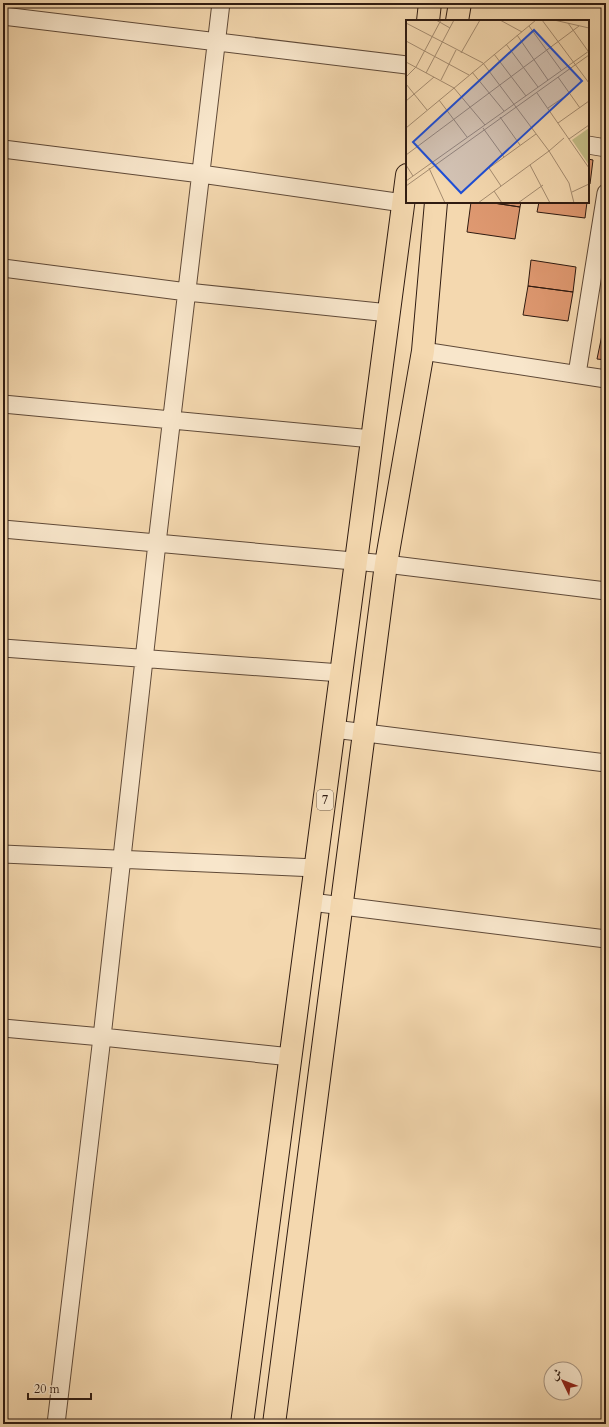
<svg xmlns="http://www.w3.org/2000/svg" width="609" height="1427" viewBox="0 0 609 1427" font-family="Cardo,Amiri,serif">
	<rect width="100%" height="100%" fill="#f4d8af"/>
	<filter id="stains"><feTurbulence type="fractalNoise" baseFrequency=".005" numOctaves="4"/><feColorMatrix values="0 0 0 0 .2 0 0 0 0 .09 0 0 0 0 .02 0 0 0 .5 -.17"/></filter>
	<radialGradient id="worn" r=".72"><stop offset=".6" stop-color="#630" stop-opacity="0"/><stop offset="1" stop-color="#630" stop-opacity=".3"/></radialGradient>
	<!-- building -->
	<path fill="#df9971" stroke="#2f1b11" d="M 588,159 L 593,160 L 590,184 L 588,184 Z
		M 471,202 L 487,202 L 520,207 L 515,239 L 467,232 Z
		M 487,202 L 521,202 L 520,207 Z
		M 539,202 L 587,202 L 585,218 L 537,212 Z
		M 531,260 L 576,267 L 573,292 L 528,286 Z
		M 528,286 L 573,292 L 568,321 L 523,315 Z
		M 606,308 L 606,335 L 602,335 Z
		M 602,335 L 606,335 L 606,360 L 597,359 Z"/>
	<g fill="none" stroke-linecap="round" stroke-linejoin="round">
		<defs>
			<path id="street" d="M 3,16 L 407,65
				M 588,145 L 606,148
				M 3,149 L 201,174 L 403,203
				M 3,268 L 187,292 L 389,313
				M 423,351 L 606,379
				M 577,374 L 606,193
				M 3,404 L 372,439
				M 3,529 L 386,564 L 606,591
				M 3,648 L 341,673
				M 334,729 L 606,763
				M 3,854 L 316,868
				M 311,902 L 606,939
				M 3,1028 L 102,1037 L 291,1057
				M 56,1424 L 102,1037 L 157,543 L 221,3"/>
			<path id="primary" d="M 428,21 L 430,3
				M 457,21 L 460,3
				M 242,1424 L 407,175
				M 274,1424 L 386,564 L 423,351 L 436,202"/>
		</defs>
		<!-- street casing -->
		<use href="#street" stroke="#604a38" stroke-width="19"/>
		<!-- primary casing -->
		<use href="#primary" stroke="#2f1b11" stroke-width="24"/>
		<!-- street -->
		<use href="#street" stroke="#f8e6cb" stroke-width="17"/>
		<!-- primary -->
		<use href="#primary" stroke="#f4d8af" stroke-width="22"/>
	</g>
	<g text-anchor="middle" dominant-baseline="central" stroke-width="4" stroke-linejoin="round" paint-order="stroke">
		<!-- shield labels -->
		<rect fill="#f8e6cb" stroke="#6b5849" stroke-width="1" x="317" y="790" width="16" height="20" rx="3"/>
		<g font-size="12" font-weight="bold" fill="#2f1b11">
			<text x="325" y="800">7</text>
		</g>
	</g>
	<!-- overview -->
	<g transform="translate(406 20)">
		<rect width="183" height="183" fill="#f4d8af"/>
		<path d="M 183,108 L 183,145 L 166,120 Z" fill="#c2bc86"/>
		<path fill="none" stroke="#a58c70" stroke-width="1" d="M 30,0 L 44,8M 94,0 L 116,12M 136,0 L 183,63M 148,0 L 183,8M 0,3 L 77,43 L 143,131 L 163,163 L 168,183M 162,3 L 182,31M 123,6 L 155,50M 111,15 L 142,60M 0,21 L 63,55M 100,24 L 132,67M 55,33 L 74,0M 88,34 L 120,76M 0,42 L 48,68 L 79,105M 66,52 L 98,91M 20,53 L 48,0M 0,57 L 10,47 L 35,0M 152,57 L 174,88M 35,60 L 50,30M 0,64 L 21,90M 131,73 L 183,148M 33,80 L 61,117M 0,81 L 28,57M 142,88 L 164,73M 94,97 L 114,125M 152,103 L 183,81M 0,108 L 130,0M 77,108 L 98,137M 163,119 L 183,105M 0,135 L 173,6M 0,145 L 7,156M 124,145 L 144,183M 23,148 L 39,183M 0,161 L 183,31M 0,166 L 183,35M 95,166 L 83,148 L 130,114M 88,171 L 96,183M 166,172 L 183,164M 72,183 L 143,131 L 158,118M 112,183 L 137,165"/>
		<path fill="#1d4ed8" fill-opacity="0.15" stroke="#1d4ed8" stroke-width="2" d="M 128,10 L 176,61 L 55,173 L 7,122 Z"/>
		<rect width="183" height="183" fill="none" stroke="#2f1b11" stroke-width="2"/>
	</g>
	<!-- margin -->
	<rect width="609" height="1427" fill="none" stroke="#f4d8af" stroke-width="16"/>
	<rect x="4" y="4" width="601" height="1419" fill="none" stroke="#2f1b11" stroke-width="2"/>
	<rect x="8" y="8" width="593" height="1411" fill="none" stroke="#2f1b11"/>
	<!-- north arrow -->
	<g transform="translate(563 1381) rotate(313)"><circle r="19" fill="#f8e6cb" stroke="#a89581"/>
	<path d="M0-3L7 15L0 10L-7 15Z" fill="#8f2418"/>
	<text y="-6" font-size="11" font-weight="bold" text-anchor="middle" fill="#2f1b11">ش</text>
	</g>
	<!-- scale -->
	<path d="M28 1393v6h63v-6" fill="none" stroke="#2f1b11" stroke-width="2"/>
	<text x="34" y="1393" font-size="12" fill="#2f1b11" stroke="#f8e6cb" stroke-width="3" paint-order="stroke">20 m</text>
	<rect width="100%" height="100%" filter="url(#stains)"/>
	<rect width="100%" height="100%" fill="url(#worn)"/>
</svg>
